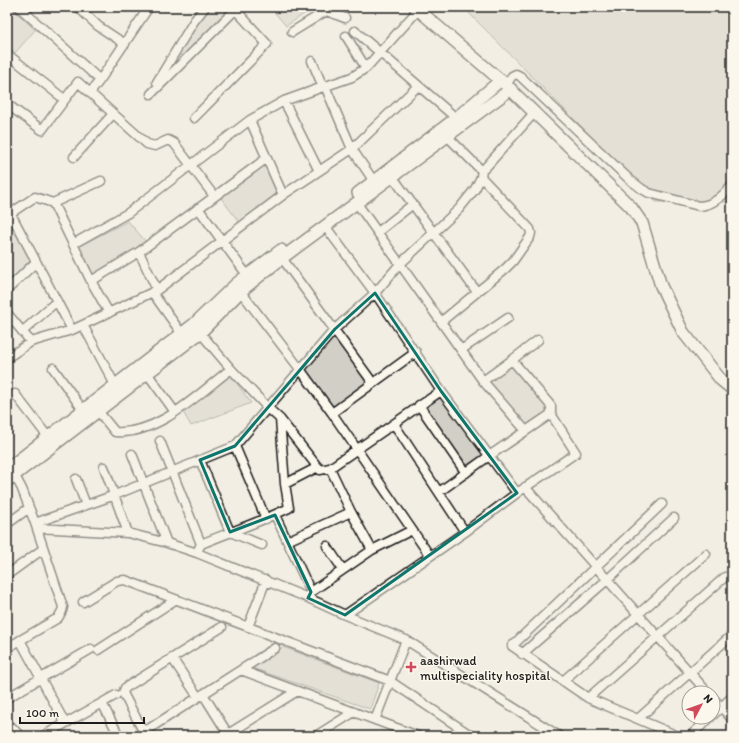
<svg xmlns="http://www.w3.org/2000/svg" width="739" height="743" viewBox="0 0 739 743" font-family="Itim,sans-serif">
	<rect width="100%" height="100%" fill="#f2eee4"/>
	<filter id="ink" filterUnits="userSpaceOnUse"><feTurbulence type="fractalNoise" baseFrequency=".025" numOctaves="2"/><feDisplacementMap in="SourceGraphic" scale="8" xChannelSelector="R" yChannelSelector="G"/><feConvolveMatrix kernelMatrix="1 2 1 2 8 2 1 2 1" color-interpolation-filters="sRGB"/></filter>
	<g filter="url(#ink)">
		<!-- green -->
		<path fill="#d2cfc6" stroke="#777671" d="M 7,7 L 11,7 L 35,30 L 15,53 L 7,46 Z
			M 209,7 L 227,7 L 230,10 L 183,58 L 178,53 Z
			M 270,7 L 301,7 L 310,10 L 286,26 Z
			M 463,7 L 732,7 L 732,202 L 656,202 Z
			M 265,164 L 279,192 L 239,222 L 221,198 Z
			M 11,220 L 31,259 L 7,283 L 7,224 Z
			M 128,221 L 147,243 L 140,249 L 93,275 L 79,246 Z
			M 334,336 L 366,382 L 333,407 L 304,368 Z
			M 514,365 L 549,410 L 526,427 L 488,383 Z
			M 230,374 L 251,403 L 191,426 L 183,412 Z
			M 441,397 L 483,455 L 467,465 L 425,408 Z
			M 283,647 L 379,683 L 370,709 L 252,668 L 252,666 Z"/>
		<g fill="none" stroke-linecap="round" stroke-linejoin="round">
			<defs>
				<path id="street" d="M 19,7 L 100,80 L 149,7
					M 78,7 L 98,26 L 125,44
					M 316,7 L 345,18
					M 355,31 L 456,118
					M 292,32 L 326,11
					M 346,36 L 366,68
					M 7,54 L 64,99
					M 312,61 L 323,87
					M 157,82 L 194,21 L 205,7
					M 506,85 L 512,76 L 516,74 L 520,76 L 629,179 L 642,189 L 649,193 L 699,206 C 714,205 722,196 732,186
					M 325,86 L 352,149 L 373,180
					M 90,93 L 100,80
					M 151,94 L 235,10
					M 284,101 L 319,171
					M 7,104 L 42,130 L 78,82 L 147,144 L 155,146 L 168,140 L 174,143 L 214,196
					M 194,118 L 267,44 L 233,7
					M 250,120 L 283,195
					M 447,136 L 479,168 L 482,169 L 485,168 L 535,112
					M 74,157 L 113,114
					M 392,176 L 477,292
					M 356,202 L 483,381 L 526,431
					M 53,203 L 91,281 L 109,313
					M 198,208 L 247,275
					M 10,212 L 72,330
					M 8,215 L 35,197 L 53,203 L 101,181
					M 325,226 L 375,293 L 441,391 L 517,493
					M 378,232 L 413,204
					M 73,244 L 128,213 L 250,120 L 284,101 L 323,87 L 352,77 L 366,68 L 418,10
					M 139,252 L 157,290
					M 282,258 L 373,383
					M 91,281 L 139,252 L 267,158
					M 238,288 L 300,369 L 332,413 L 430,556
					M 7,290 L 36,262
					M 152,292 L 182,334
					M 7,313 L 31,342
					M 442,321 L 505,269 L 513,261 L 530,237 L 531,233 L 530,229 L 481,177
					M 83,325 L 115,385
					M 198,330 L 231,369 L 267,407 L 280,419 L 320,470 L 330,468 L 441,391
					M 23,331 L 57,301
					M 461,350 L 508,318
					M 7,358 L 31,342 L 72,330 L 157,290 L 283,195 L 352,149 L 418,86
					M 512,360 L 538,340
					M 53,368 L 83,410
					M 147,373 L 175,412
					M 15,394 L 48,437
					M 419,405 L 466,473
					M 98,411 L 115,432 C 159,435 198,394 231,369
					M 332,413 L 416,352
					M 394,424 L 465,532
					M 160,441 L 201,544 L 199,548
					M 235,446 L 266,519
					M 132,454 L 167,543
					M 200,460 L 230,532 L 262,545
					M 104,467 L 128,533
					M 76,479 L 86,505
					M 285,484 L 318,467
					M 525,487 L 708,693
					M 439,492 L 489,456 L 551,414
					M 662,504 L 512,646 L 588,698 L 678,736
					M 275,515 L 311,592 L 309,595
					M 35,523 L 115,495 L 235,446 L 335,329 L 375,293 L 400,264 L 459,209 L 475,189 L 481,177 L 482,169
					M 7,524 L 29,508
					M 37,528 L 128,533 L 167,543 L 197,553 L 308,598 L 345,615 L 406,640 L 559,736
					M 287,541 L 351,512
					M 201,544 C 230,532 260,522 289,508 L 285,484 L 280,419
					M 327,546 L 343,570
					M 372,550 L 412,530
					M 7,575 L 43,549
					M 311,592 L 372,550 L 351,512 L 330,468
					M 83,602 L 117,581 L 125,580 L 390,681 L 472,736
					M 345,615 L 465,532 L 517,493 L 576,453 L 551,414 L 551,406 L 512,360 L 483,381
					M 222,627 L 125,688 L 123,693 L 142,729 L 147,730 L 275,648
					M 248,627 L 266,580
					M 20,640 L 65,723
					M 7,648 L 58,618 L 62,611 L 63,607 L 35,523 L 22,489 L 12,470
					M 98,650 L 175,600
					M 522,654 L 607,580 L 674,518
					M 172,658 L 198,697
					M 241,670 L 418,736
					M 563,681 L 706,554
					M 203,694 L 228,734
					M 7,698 L 91,649
					M 588,698 L 725,577
					M 713,698 L 732,719
					M 102,703 L 119,736
					M 713,715 L 732,697
					M 639,718 L 732,635
					M 375,720 L 406,640
					M 7,722 L 20,736
					M 43,736 L 116,695
					M 225,736 L 297,691
					M 316,736 L 354,712
					M 690,736 L 711,717"/>
				<path id="secondary" d="M 415,7 L 506,85 L 631,207 L 642,223 L 661,286 L 683,332 L 721,380 L 732,389
					M 358,193 L 456,118 L 501,80
					M 7,469 L 194,324 L 236,284 L 281,250
					M 7,481 L 200,333 L 241,291 L 282,258 L 511,89"/>
			</defs>
			<!-- street casing -->
			<use href="#street" stroke="#1c1c1c" stroke-width="11"/>
			<!-- secondary casing -->
			<use href="#secondary" stroke="#1c1c1c" stroke-width="14"/>
			<!-- street -->
			<use href="#street" stroke="#fbf7ec" stroke-width="8"/>
			<!-- secondary -->
			<use href="#secondary" stroke="#fbf7ec" stroke-width="11"/>
		</g>
	</g>
	<!-- marked area -->
	<path d="M0 0H739V743H0ZM 375,293 L 441,391 L 517,493 L 345,615 L 308,598 L 311,592 L 275,515 L 230,532 L 200,460 L 235,446 L 335,329 Z" fill="#f2eee4" fill-opacity=".55" fill-rule="evenodd"/>
	<path fill="none" stroke="#0f766e" stroke-width="3" stroke-linejoin="round" d="M 375,293 L 441,391 L 517,493 L 345,615 L 308,598 L 311,592 L 275,515 L 230,532 L 200,460 L 235,446 L 335,329 Z"/>
	<!-- markers -->
	<path fill="#d1495b" stroke="#fbf7ec" stroke-width="1.5" d="M409 661h4v4h4v4h-4v4h-4v-4h-4v-4h4z"/>
	<g text-anchor="middle" dominant-baseline="central" stroke-width="3" stroke-linejoin="round" paint-order="stroke">
		<!-- poi labels -->
		<g font-size="13" fill="#1c1c1c" stroke="#fbf7ec" text-anchor="start">
			<text x="420" y="660">aashirwad<tspan x="420" dy="15">multispeciality hospital</tspan></text>
		</g>
	</g>
	<!-- margin -->
	<rect width="739" height="743" fill="none" stroke="#fbf7ec" stroke-width="24"/>
	<rect x="12" y="12" width="715" height="719" fill="none" stroke="#1c1c1c" stroke-width="1.5" filter="url(#ink)"/>
	<!-- north arrow -->
	<g transform="translate(701 705) rotate(49)"><circle r="19" fill="#fbf7ec" stroke="#a29f99"/>
	<path d="M0-3L7 15L0 10L-7 15Z" fill="#d1495b"/>
	<text y="-6" font-size="11" font-weight="bold" text-anchor="middle" fill="#1c1c1c">N</text>
	</g>
	<!-- scale -->
	<path d="M20 717v6h124v-6" fill="none" stroke="#1c1c1c" stroke-width="2"/>
	<text x="26" y="717" font-size="12" fill="#1c1c1c" stroke="#fbf7ec" stroke-width="3" paint-order="stroke">100 m</text>
</svg>
